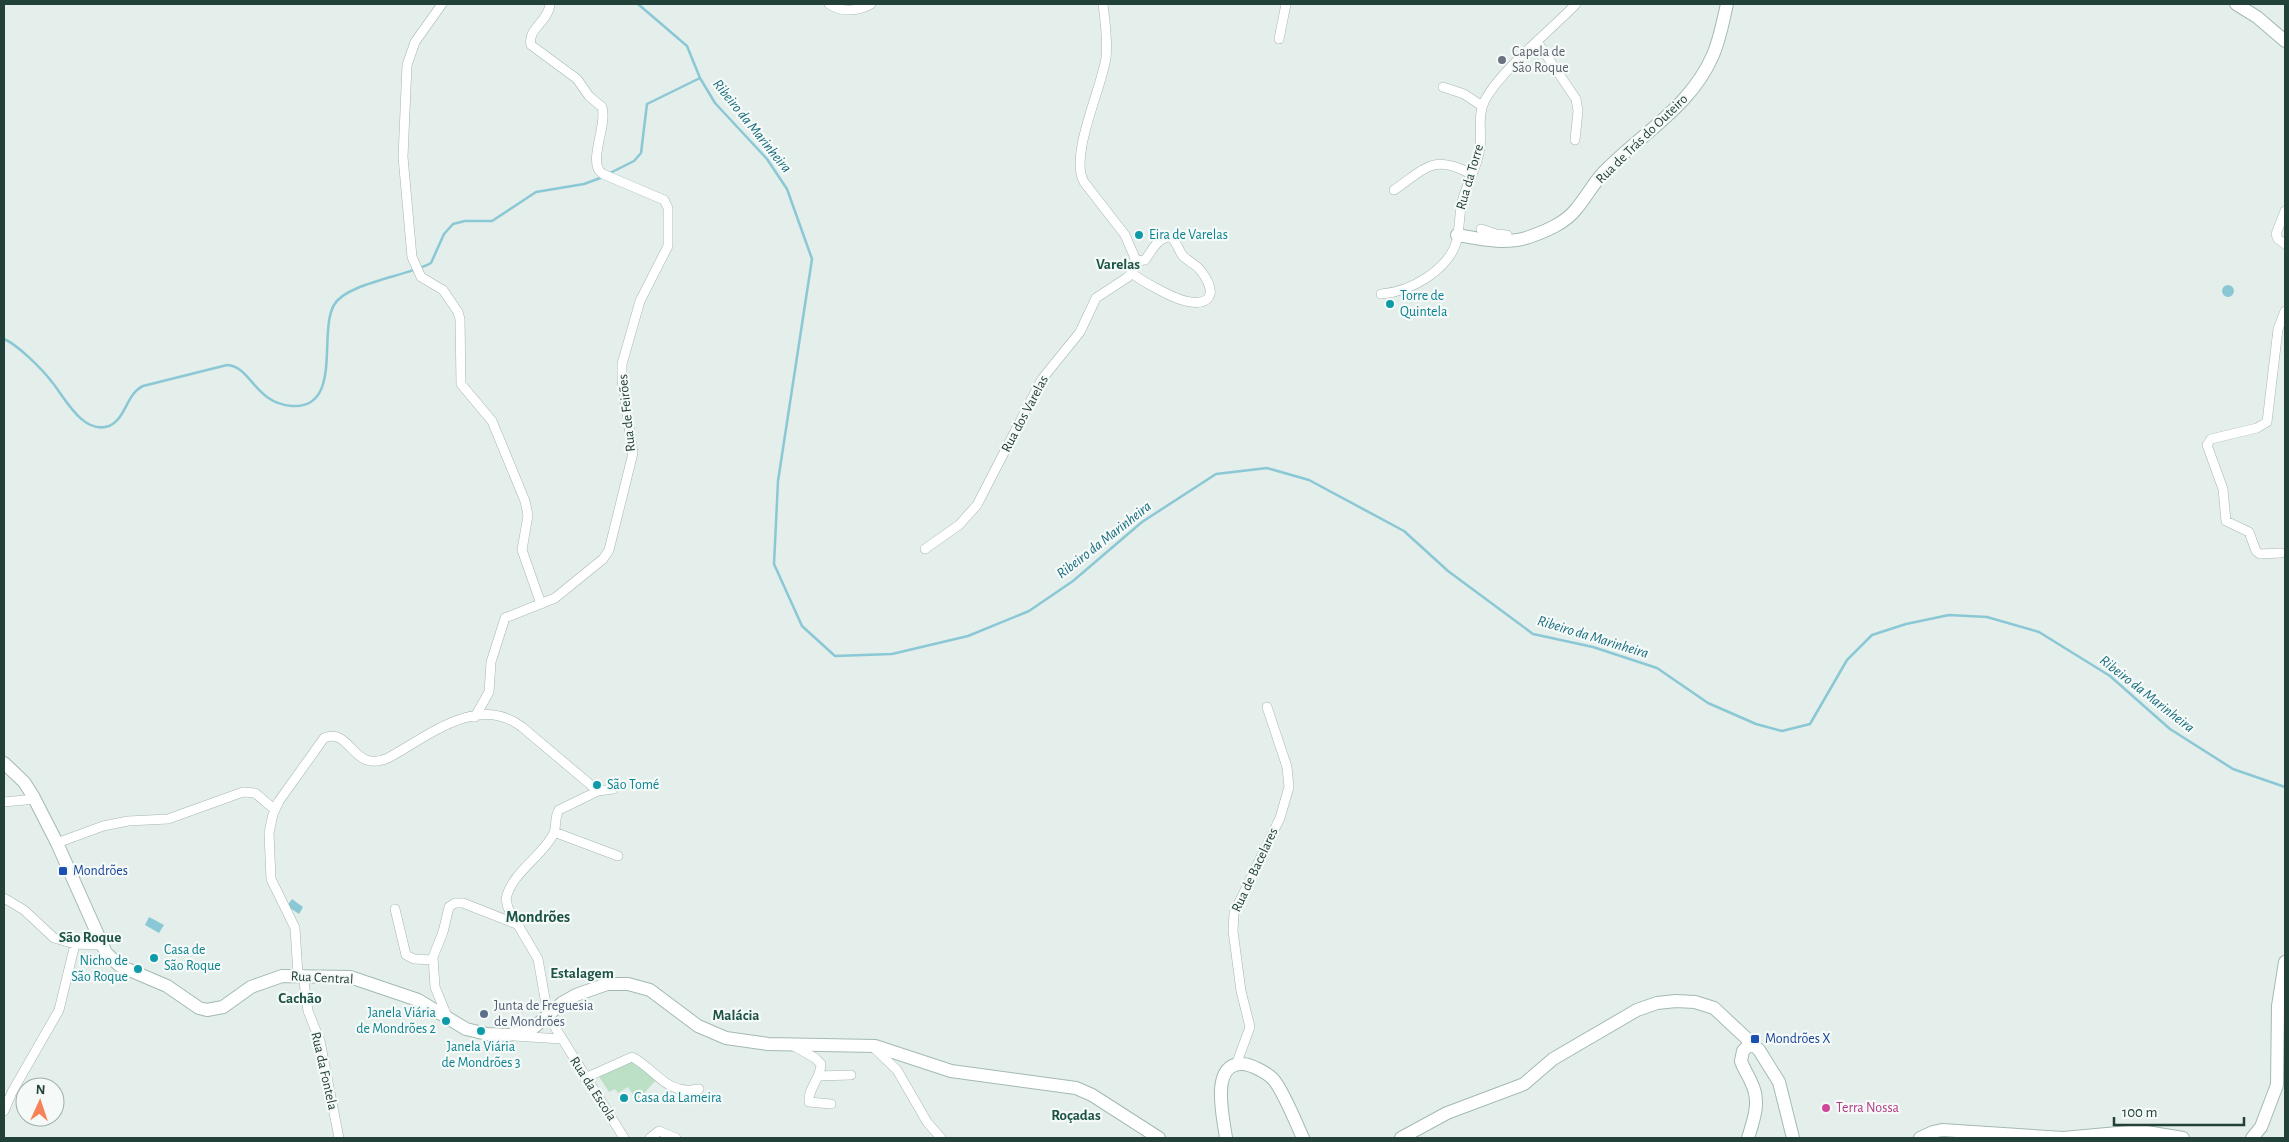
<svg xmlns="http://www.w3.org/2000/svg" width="2289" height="1142" viewBox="0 0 2289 1142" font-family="'Alegreya Sans',sans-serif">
	<rect width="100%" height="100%" fill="#e4eeea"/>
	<!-- green -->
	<path fill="#bce0c6" d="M 630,1060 L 656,1080 L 637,1101 L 628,1087 L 618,1093 L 615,1089 L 609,1092 L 598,1075 Z"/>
	<!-- water -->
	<path fill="#8ac8d5" d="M2222 291a6 6 0 1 1 12 0a6 6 0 1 1-12 0Z
		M 292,899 L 303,907 L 299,914 L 287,906 Z
		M 149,917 L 164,925 L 159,933 L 145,925 Z"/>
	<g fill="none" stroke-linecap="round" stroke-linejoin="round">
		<!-- stream -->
		<path stroke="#8ac8d5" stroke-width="2.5" d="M 638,4 L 687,46 L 700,78 L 715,103 L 767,159 L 787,189 L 812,259 L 778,481 L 774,564 L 802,626 L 835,656 L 892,654 L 968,636 L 1029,611 L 1073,581 L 1142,522 L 1216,474 L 1267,468 L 1309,480 L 1404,531 L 1448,571 L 1533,634 L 1593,647 L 1657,668 L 1708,703 L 1756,724 L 1782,731 L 1810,724 L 1847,660 L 1872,635 L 1906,624 L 1949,615 L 1987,617 L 2039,632 L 2110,676 L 2170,729 L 2233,769 L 2285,787
			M 610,173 L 634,161 L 641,153 L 647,104 L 700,78
			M 4,339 C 18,345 42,369 52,382 C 65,398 83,435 109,426 C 126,419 126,394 143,386 L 227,365 C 251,366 254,403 292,406 C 343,409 318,332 334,305 C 346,283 408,276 431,263 L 444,234 L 453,224 L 465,221 L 492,221 L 536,192 L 584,184 L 603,177"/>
		<defs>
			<path id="street" d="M 442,4 L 415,42 L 407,65 L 403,157 L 412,257 L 421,277 L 443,290 L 458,312 L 460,319 L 461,384 L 492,421 L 525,501 L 528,515 L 522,550 L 541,604
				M 829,4 C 842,13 858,11 871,4
				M 1279,39 L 1286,4
				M 1538,43 L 1576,99 L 1578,111 L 1575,140
				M 1443,87 L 1464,94 L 1482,106
				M 1394,190 C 1425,169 1433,153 1471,174
				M 2285,211 L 2276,234 L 2278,239 L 2285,244
				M 1481,229 L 1496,234 L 1507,235
				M 1132,273 C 1139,280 1170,296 1179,299 C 1208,309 1220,296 1201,271 C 1196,264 1189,262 1183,256 C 1178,250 1177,242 1171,237 C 1157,237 1152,251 1145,260 L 1136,261
				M 1381,294 C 1410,292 1449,270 1457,240 C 1460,226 1459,212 1463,198 C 1468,182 1478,165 1480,148 C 1482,132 1477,115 1485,100 C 1501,70 1551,30 1576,4
				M 925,549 L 959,525 L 977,505 L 1042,379 L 1080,332 L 1096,298 L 1128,277 L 1134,269 L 1135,258 L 1125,235 L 1084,182 C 1069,156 1101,90 1106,58 C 1108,41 1105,21 1103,4
				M 2281,553 L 2260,554 L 2256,551 L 2249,532 L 2226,521 L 2223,489 L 2207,445 L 2211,439 L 2257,428 L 2267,422 L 2278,329 L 2285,311
				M 475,717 L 489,692 L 491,662 L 505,618 L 555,598 L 603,559 L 609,550 L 633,453 L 622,380 L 622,364 L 640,301 L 668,246 L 668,208 L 664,200 L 603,174 C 586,164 608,126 602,107 L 589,96 L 577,79 L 531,45 C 527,29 549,21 550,4
				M 613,789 L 598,791 L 559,810 C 554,818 557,825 554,833 C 543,856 511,873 506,899 L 508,908 L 538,959 L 548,1016 L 624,1138
				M 4,802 L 35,799
				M 554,832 L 618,856
				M 57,843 L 103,826 L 128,821 L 168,819 L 243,792 L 255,793 L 274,809
				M 4,898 L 24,910 L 54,938 L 75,944 L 100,945
				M 395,909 L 406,955 L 414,959 L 433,960
				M 298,975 L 295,928 L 271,879 L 269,833 L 273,814 L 279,801 L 324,738 C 352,727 352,774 388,758 C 427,737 478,693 522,727 L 598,791
				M 303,975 L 308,1011 L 320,1041 L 339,1138
				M 448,1019 L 435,987 L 433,957 L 443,932 L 449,907 L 455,903 L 463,903 L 519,925
				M 514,1036 L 562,1039
				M 792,1045 L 815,1058 L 821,1064 C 821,1079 808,1087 809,1102 L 831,1104
				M 873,1047 L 897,1070 L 927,1122 L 941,1138
				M 1236,1065 L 1250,1027 L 1241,991 L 1233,931 L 1234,913 L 1280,818 L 1289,787 L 1287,767 L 1267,707
				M 818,1076 L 851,1075
				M 585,1078 L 632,1057 C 657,1070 666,1096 699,1089
				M 4,1111 L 12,1092 L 59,1010 L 75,944
				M 650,1138 L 659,1131 L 676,1138"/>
			<path id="secondary" d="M 2236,4 L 2257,17 L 2285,41
				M 1457,235 C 1480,239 1506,245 1529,237 C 1546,231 1566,223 1577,208 C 1588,195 1595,180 1607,169 C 1645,131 1691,106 1713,55 C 1720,39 1723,21 1727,4
				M 4,763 L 24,782 L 33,796 L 57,843 L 106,953 L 120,966 L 167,986 L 199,1008 L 207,1010 L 223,1007 L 251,987 L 282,976 L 350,977 L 418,1000 L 466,1029 L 487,1034 L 509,1035 L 532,1029 L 562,1003 L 576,995 L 607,984 L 628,984 L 650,990 L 698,1026 L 726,1038 L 768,1044 L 875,1046 L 951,1071 L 1076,1088 L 1092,1095 L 1159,1138
				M 1226,1138 C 1224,1121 1209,1063 1242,1064 C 1251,1064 1267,1073 1273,1079 C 1283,1090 1296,1123 1303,1138
				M 1401,1138 L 1447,1113 L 1524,1084 L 1553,1059 L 1637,1010 L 1657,1003 L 1676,1001 L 1695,1002 L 1714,1008 L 1759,1050 L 1779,1082 L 1793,1138
				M 1748,1138 C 1754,1119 1761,1101 1751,1082 C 1748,1074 1743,1068 1741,1061 L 1743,1051 L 1752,1042
				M 1920,1138 L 1933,1132 L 1942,1130 L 2063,1138 L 2140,1131 L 2183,1138
				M 2252,1138 L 2261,1127 L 2277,1085 L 2278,1006 L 2285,962"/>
		</defs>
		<!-- street casing -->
		<use href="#street" stroke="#a6b7b1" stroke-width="10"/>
		<!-- secondary casing -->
		<use href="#secondary" stroke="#a2bab2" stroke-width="14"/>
		<!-- street -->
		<use href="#street" stroke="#fff" stroke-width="9"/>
		<!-- secondary -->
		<use href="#secondary" stroke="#fff" stroke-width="12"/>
	</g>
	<!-- markers -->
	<circle fill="#6b7280" stroke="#f5faf8" stroke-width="2" cx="1502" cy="60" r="5"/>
	<g fill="#0f9aa8" stroke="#f5faf8" stroke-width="2">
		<circle cx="1139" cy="235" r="5"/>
		<circle cx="1390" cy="304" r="5"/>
		<circle cx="597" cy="785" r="5"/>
		<circle cx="154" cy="958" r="5"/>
		<circle cx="138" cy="969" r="5"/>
		<circle cx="446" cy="1021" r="5"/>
		<circle cx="481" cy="1031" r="5"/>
		<circle cx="624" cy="1098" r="5"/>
	</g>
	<g fill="#1a4fb4" stroke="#f5faf8" stroke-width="2">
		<rect x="58" y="866" width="10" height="10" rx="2.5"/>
		<rect x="1750" y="1034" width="10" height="10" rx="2.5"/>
	</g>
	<circle fill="#5c6f8a" stroke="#f5faf8" stroke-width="2" cx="484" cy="1014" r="5"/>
	<circle fill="#d1479c" stroke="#f5faf8" stroke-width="2" cx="1826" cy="1108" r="5"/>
	<g text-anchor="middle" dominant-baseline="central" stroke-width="4.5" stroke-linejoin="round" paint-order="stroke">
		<!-- worship labels -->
		<g font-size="14" fill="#5b616d" stroke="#f5faf8" text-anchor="start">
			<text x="1512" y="52">Capela de<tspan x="1512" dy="16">São Roque</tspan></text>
		</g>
		<!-- street labels -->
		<g font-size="14" fill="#224139" stroke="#f5faf8">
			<text transform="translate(1642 139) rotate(-44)">Rua de Trás do Outeiro</text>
			<text transform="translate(1470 177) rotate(-74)">Rua da Torre</text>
			<text transform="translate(627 413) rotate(-96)">Rua de Feirões</text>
			<text transform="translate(1025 414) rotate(-62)">Rua dos Varelas</text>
			<text transform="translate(1255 870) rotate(-65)">Rua de Bacelares</text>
			<text transform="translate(322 978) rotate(3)">Rua Central</text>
			<text transform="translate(324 1071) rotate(77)">Rua da Fontela</text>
			<text transform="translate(593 1089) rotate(57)">Rua da Escola</text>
		</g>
		<!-- culture labels -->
		<g font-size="14" fill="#0d838f" stroke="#f5faf8" text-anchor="start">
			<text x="1149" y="235">Eira de Varelas</text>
			<text x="1400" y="296">Torre de<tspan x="1400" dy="16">Quintela</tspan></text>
			<text x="607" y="785">São Tomé</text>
			<text x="164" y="950">Casa de<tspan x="164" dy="16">São Roque</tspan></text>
			<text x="128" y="961" text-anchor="end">Nicho de<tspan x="128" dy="16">São Roque</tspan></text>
			<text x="436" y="1013" text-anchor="end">Janela Viária<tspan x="436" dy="16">de Mondrões 2</tspan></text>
			<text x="481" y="1047" text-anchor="middle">Janela Viária<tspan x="481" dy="16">de Mondrões 3</tspan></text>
			<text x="634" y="1098">Casa da Lameira</text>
		</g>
		<!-- transit labels -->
		<g font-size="14" fill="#164399" stroke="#f5faf8" text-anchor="start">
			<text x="73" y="871">Mondrões</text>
			<text x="1765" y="1039">Mondrões X</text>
		</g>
		<!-- service labels -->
		<g font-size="14" fill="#4e5e75" stroke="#f5faf8" text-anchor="start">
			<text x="494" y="1006">Junta de Freguesia<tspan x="494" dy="16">de Mondrões</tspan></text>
		</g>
		<!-- hotel labels -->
		<g font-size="14" fill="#b23c85" stroke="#f5faf8" text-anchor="start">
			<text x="1836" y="1108">Terra Nossa</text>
		</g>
		<!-- water labels -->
		<g font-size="15" font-style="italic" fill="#196d7f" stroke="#f5faf8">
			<text transform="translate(752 126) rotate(51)">Ribeiro da Marinheira</text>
			<text transform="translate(1104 540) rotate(-38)">Ribeiro da Marinheira</text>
			<text transform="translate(1593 637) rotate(17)">Ribeiro da Marinheira</text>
			<text transform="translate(2147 694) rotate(38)">Ribeiro da Marinheira</text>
		</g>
		<!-- neighbourhood labels -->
		<g font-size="15" font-weight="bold" fill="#1d5447" stroke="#f5faf8">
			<text x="1118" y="264">Varelas</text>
			<text x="90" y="937">São Roque</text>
			<text x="582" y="973">Estalagem</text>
			<text x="300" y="998">Cachão</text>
			<text x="736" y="1015">Malácia</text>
			<text x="1076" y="1115">Roçadas</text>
		</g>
		<!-- quarter labels -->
		<g font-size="16" font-weight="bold" fill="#1d5447" stroke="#f5faf8">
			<text x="538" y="917">Mondrões</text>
		</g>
	</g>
	<!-- border -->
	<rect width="2289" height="1142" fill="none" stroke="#224139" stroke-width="10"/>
	<!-- north arrow -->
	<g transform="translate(40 1102) rotate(3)"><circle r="24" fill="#f5faf8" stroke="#a1b0ac"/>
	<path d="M0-4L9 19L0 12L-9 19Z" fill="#f78259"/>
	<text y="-8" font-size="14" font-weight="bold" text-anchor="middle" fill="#224139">N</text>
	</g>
	<!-- scale -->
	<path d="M2114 1117v8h130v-8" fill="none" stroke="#224139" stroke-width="2.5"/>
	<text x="2122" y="1117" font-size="15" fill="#224139" stroke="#f5faf8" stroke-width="4" paint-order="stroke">100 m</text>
</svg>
